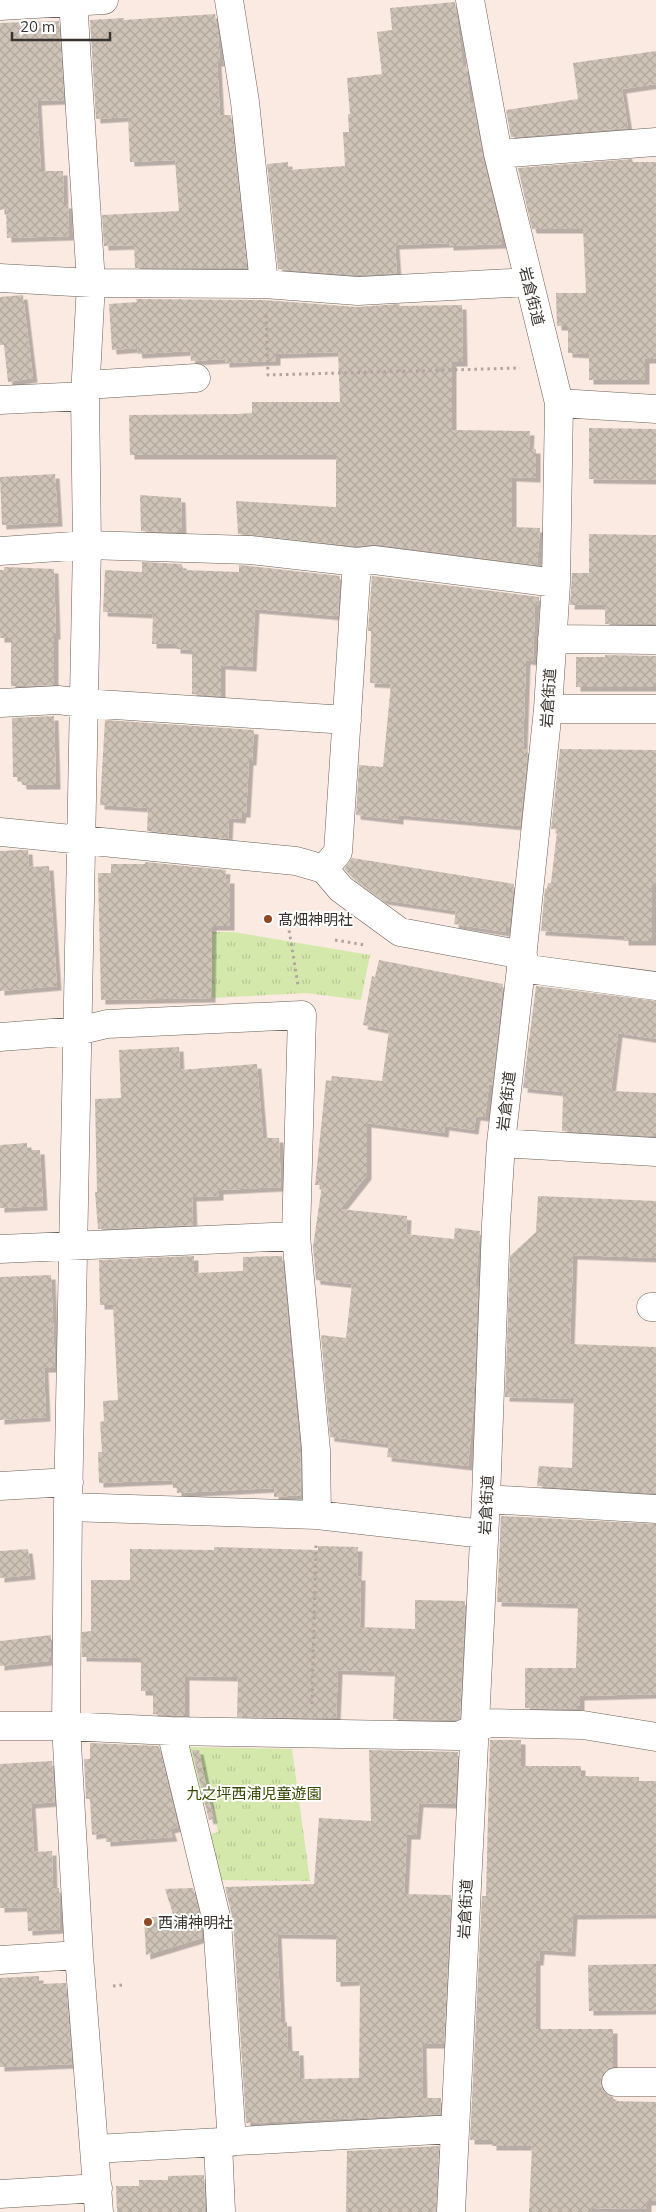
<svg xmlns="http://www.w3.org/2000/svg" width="656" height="2212" viewBox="0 0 656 2212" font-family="Mulish,'Noto Sans JP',sans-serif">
	<defs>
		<pattern id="park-tufts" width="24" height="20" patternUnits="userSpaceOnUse" patternTransform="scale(1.25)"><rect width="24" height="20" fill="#d4e8ac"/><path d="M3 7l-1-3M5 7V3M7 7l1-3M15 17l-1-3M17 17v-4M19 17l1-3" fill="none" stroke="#b7c794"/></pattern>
		<pattern id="building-cross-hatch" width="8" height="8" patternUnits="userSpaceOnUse" patternTransform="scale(1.25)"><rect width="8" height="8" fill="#cfc3b7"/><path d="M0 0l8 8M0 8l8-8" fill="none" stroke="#b2a89e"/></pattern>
		<filter id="shadow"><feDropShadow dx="4.5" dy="4.5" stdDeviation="0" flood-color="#0004"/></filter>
	</defs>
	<rect width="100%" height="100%" fill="#faeae1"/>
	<!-- park -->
	<path fill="url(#park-tufts)" d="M 212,932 L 233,932 L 370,955 L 361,1000 L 306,993 L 211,998 Z
		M 189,1747 L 292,1749 L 310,1881 L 219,1880 L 209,1835 L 218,1832 L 212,1804 L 202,1805 Z"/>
	<!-- building -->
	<path fill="url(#building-cross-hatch)" fill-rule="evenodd" filter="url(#shadow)" d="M 455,2 L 463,67 L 466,66 L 470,103 L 473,103 L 483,158 L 501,234 L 502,244 L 449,246 L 449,243 L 395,245 L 397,273 L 358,275 L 278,269 L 267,164 L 288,162 L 288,170 L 345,166 L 343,132 L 349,132 L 348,114 L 350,114 L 347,78 L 382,74 L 377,32 L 392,30 L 390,8 Z
		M 215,14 L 218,34 L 220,62 L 217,62 L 220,115 L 231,115 L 247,268 L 135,268 L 134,245 L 104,246 L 102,215 L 179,211 L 175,160 L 130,162 L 128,117 L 96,119 L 90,20 L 124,18 L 124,20 Z
		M 59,21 L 64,100 L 37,101 L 41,171 L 63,171 L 64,204 L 68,204 L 69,236 L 7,238 L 6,209 L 0,210 L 0,23 Z
		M 656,51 L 656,84 L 622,89 L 628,128 L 511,137 L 506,110 L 578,99 L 573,63 Z
		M 632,159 L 633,162 L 656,162 L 656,359 L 645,359 L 645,380 L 589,380 L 589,354 L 568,353 L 568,326 L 557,326 L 556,293 L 586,293 L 583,229 L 532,229 L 518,168 Z
		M 23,295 L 33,378 L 8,382 L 4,345 L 0,345 L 0,297 Z
		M 136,299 L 263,300 L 357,307 L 399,304 L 400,306 L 462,305 L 463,362 L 452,362 L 452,430 L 530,431 L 529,449 L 536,449 L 536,478 L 512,477 L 512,527 L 540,528 L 537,565 L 376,544 L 357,546 L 238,534 L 236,501 L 336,507 L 336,455 L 130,455 L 129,415 L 237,414 L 252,413 L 252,402 L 340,402 L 338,352 L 276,354 L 276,361 L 225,363 L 225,359 L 191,361 L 190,351 L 138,354 L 137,348 L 112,350 L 109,304 L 137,302 Z
		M 589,428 L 656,429 L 656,480 L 589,479 Z
		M 55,474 L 58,522 L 2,525 L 0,477 Z
		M 140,495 L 181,498 L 182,532 L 141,531 Z
		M 589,534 L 656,535 L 656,624 L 605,624 L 605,605 L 570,605 L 572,573 L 589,573 Z
		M 142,562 L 182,564 L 183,570 L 239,572 L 239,565 L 249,566 L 340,576 L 338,616 L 255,609 L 252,667 L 221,665 L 221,696 L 192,694 L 192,650 L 176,649 L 176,644 L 152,644 L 153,614 L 103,612 L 105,570 L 142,572 Z
		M 4,567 L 54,569 L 56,635 L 54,635 L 54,685 L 11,686 L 11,638 L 0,638 L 0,570 L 4,570 Z
		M 372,576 L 539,597 L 539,605 L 535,605 L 533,661 L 526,660 L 523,749 L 528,749 L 520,826 L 399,815 L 399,820 L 356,815 L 359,765 L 383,767 L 391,684 L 370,683 L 371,631 L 368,631 Z
		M 605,655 L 656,656 L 656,687 L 576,687 L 576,657 L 605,657 Z
		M 54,716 L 56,785 L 22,785 L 21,777 L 13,777 L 12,718 Z
		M 105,720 L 254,730 L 252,761 L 249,761 L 246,813 L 242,813 L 241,819 L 229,818 L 228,839 L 147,831 L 148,808 L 100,805 Z
		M 560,749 L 656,750 L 656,885 L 652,885 L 652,941 L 624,941 L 624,936 L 541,931 L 545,888 L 547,889 L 548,883 L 551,883 L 557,832 L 556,829 L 551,829 Z
		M 20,850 L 28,850 L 29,867 L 49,866 L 57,986 L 0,991 L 0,851 Z
		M 352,858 L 514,884 L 509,928 L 506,928 L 505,932 L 454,924 L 456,911 L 383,900 L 352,877 L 344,869 Z
		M 145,862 L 226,870 L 225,879 L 230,879 L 230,926 L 212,926 L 211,998 L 101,1000 L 98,873 L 111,873 L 111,864 L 145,864 Z
		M 379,960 L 503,984 L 492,1085 L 489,1085 L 485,1117 L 476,1116 L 474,1130 L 445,1126 L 444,1133 L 367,1123 L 367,1175 L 340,1209 L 407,1216 L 406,1234 L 454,1239 L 455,1228 L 480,1231 L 475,1290 L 478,1286 L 473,1414 L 468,1466 L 387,1457 L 389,1444 L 330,1437 L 321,1335 L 346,1338 L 352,1284 L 316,1280 L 313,1247 L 322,1185 L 315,1185 L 326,1080 L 331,1081 L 332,1076 L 382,1081 L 389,1030 L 363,1025 L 372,976 L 375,977 Z
		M 536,986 L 656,1001 L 656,1039 L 618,1033 L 611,1091 L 656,1093 L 656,1136 L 562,1131 L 563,1092 L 523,1088 Z
		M 179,1047 L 180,1070 L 257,1064 L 263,1138 L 279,1138 L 281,1187 L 219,1190 L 219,1196 L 192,1197 L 193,1225 L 98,1229 L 95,1192 L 97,1192 L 95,1099 L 121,1098 L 119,1050 Z
		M 27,1143 L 27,1150 L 40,1150 L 43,1206 L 0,1208 L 0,1145 Z
		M 538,1196 L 656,1201 L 656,1258 L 573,1255 L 570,1344 L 656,1347 L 656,1493 L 537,1486 L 539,1466 L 572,1468 L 574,1399 L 505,1397 L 510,1256 L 536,1232 Z
		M 194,1256 L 194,1273 L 243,1271 L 243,1257 L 282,1256 L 300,1451 L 301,1495 L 274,1497 L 274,1488 L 177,1493 L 177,1488 L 173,1488 L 172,1480 L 99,1483 L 98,1452 L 102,1452 L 100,1422 L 104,1421 L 103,1401 L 118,1400 L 113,1305 L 100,1305 L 99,1260 Z
		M 51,1275 L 55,1368 L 44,1368 L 46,1417 L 0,1420 L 0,1277 Z
		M 501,1516 L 656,1524 L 656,1694 L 580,1696 L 580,1706 L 577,1706 L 577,1709 L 525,1708 L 525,1668 L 576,1668 L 578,1604 L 497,1602 Z
		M 318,1546 L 358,1547 L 357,1576 L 361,1576 L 360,1627 L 415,1629 L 415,1600 L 465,1601 L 460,1718 L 455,1720 L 393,1719 L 395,1672 L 338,1670 L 336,1718 L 237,1717 L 238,1677 L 185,1676 L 185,1716 L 153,1714 L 153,1691 L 141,1691 L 141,1658 L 82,1657 L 82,1632 L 91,1631 L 91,1580 L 130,1580 L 130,1549 L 214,1550 L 214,1547 L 318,1550 Z
		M 28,1549 L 31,1575 L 0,1578 L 0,1551 Z
		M 51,1635 L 51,1657 L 48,1657 L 49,1661 L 0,1666 L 0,1641 Z
		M 490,1740 L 521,1740 L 521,1766 L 581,1766 L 581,1776 L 639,1777 L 639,1781 L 656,1781 L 656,1914 L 573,1915 L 571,1952 L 540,1950 L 539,1961 L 536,1961 L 536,2029 L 613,2029 L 613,2067 L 608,2069 L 602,2075 L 600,2082 L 603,2090 L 613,2097 L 613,2101 L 656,2102 L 656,2201 L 647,2201 L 647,2209 L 592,2208 L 592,2212 L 529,2212 L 532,2146 L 492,2146 L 492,2140 L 470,2140 L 482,1896 L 486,1896 Z
		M 90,1743 L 159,1746 L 178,1827 L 170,1829 L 173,1837 L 106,1842 L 106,1833 L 92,1835 L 90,1799 L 86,1799 L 84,1759 L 90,1759 Z
		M 192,1750 L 199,1750 L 213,1819 L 209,1820 Z
		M 369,1750 L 458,1752 L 455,1804 L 419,1803 L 416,1835 L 407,1835 L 404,1894 L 451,1895 L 444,2044 L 422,2044 L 423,2098 L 441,2098 L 440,2114 L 246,2123 L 233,1920 L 225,1887 L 314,1884 L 319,1818 L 371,1821 ZM 277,1934 L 336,1935 L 336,1982 L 360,1981 L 359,2078 L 300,2079 L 299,2051 L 288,2051 L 287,2022 L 281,2022 Z
		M 52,1761 L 55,1802 L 31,1804 L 34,1852 L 52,1851 L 53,1888 L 59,1888 L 60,1929 L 28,1931 L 27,1907 L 0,1908 L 0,1764 Z
		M 193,1888 L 202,1923 L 202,1938 L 146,1955 L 144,1917 L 174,1917 L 165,1889 Z
		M 656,1964 L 656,2010 L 589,2011 L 588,1965 Z
		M 39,1976 L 39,1984 L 66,1983 L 72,2064 L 0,2067 L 0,1978 Z
		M 439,2146 L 436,2212 L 346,2212 L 347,2151 Z
		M 204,2175 L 205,2212 L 117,2212 L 116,2186 L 139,2186 L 139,2180 L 168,2180 L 168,2176 Z"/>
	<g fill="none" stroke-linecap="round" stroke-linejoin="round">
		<defs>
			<path id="minor" d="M 73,0 L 91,283 L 85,396 L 87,545 L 68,1507 L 66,1726 L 79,1955 L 99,2212
				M 229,0 L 245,102 L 264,284
				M 0,6 L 104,0
				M 498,154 L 656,142
				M 0,278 L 91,283 L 264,284 L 358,291 L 529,282
				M 86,385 L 196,378
				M 0,400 L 85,396
				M 559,403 L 656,409
				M 0,551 L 87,545 L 250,550 L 357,562 L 374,560 L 556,583
				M 552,639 L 656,640
				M 0,703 L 58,700 L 83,703 L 347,720
				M 548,709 L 656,709
				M 0,832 L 296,861 L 324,869 L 341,889 L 400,932 L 523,955
				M 324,869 L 338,852 L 357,562
				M 521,968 L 656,986
				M 0,1037 L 78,1031 L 107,1024 L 302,1015 L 296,1236 L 316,1450 L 317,1515
				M 501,1143 L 656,1152
				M 0,1249 L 296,1236
				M 651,1307 L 656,1307
				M 0,1486 L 69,1482
				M 486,1499 L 656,1509
				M 68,1507 L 317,1515 L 484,1534
				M 0,1726 L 66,1726 L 171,1731 L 458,1736 L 489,1723 L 583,1725 L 656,1737
				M 171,1731 L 217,1921 L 232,2142
				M 0,1960 L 79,1955
				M 616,2082 L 656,2082
				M 218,2142 L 221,2212
				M 95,2149 L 454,2129
				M 0,2194 L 98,2188
				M 451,2212 L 486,1499 L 496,1224 L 501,1143 L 521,968 L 548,709 L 556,583 L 559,403 L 498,154 L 470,0"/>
		</defs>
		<!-- minor casing -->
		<use href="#minor" stroke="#6e6159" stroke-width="29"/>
		<!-- path -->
		<path stroke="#b0a49d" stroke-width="3" stroke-dasharray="2.5 4" stroke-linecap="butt" d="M 266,315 L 268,375 L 520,368
			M 288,924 L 298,985
			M 335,940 L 365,945
			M 312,1704 L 316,1545
			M 113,1986 L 122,1985"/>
		<!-- minor -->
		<use href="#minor" stroke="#fff" stroke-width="28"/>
	</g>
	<!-- markers -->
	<g fill="#8e4822" stroke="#fff" stroke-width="2">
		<circle cx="268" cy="919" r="5"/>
		<circle cx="148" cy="1922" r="5"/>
	</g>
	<g text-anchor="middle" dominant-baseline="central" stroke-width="4" stroke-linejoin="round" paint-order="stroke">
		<!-- street labels -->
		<g font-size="15" fill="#39332f" stroke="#fff">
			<text transform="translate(532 296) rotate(76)">岩倉街道</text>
			<text transform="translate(548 698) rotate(-86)">岩倉街道</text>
			<text transform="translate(506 1101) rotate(-83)">岩倉街道</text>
			<text transform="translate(486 1505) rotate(-87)">岩倉街道</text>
			<text transform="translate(465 1909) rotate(-87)">岩倉街道</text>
		</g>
		<!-- poi labels -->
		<g font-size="15" fill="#39332f" stroke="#fff" text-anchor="start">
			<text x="278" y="919">髙畑神明社</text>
			<text x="158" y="1922">西浦神明社</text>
		</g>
		<!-- park labels -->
		<g font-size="15" fill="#374800" stroke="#fff">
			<text x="254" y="1793">九之坪西浦児童遊園</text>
		</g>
	</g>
	<!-- scale -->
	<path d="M12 32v8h98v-8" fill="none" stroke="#39332f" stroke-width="2.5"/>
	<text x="20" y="32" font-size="15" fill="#39332f" stroke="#ffffff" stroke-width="4" paint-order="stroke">20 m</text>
</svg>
